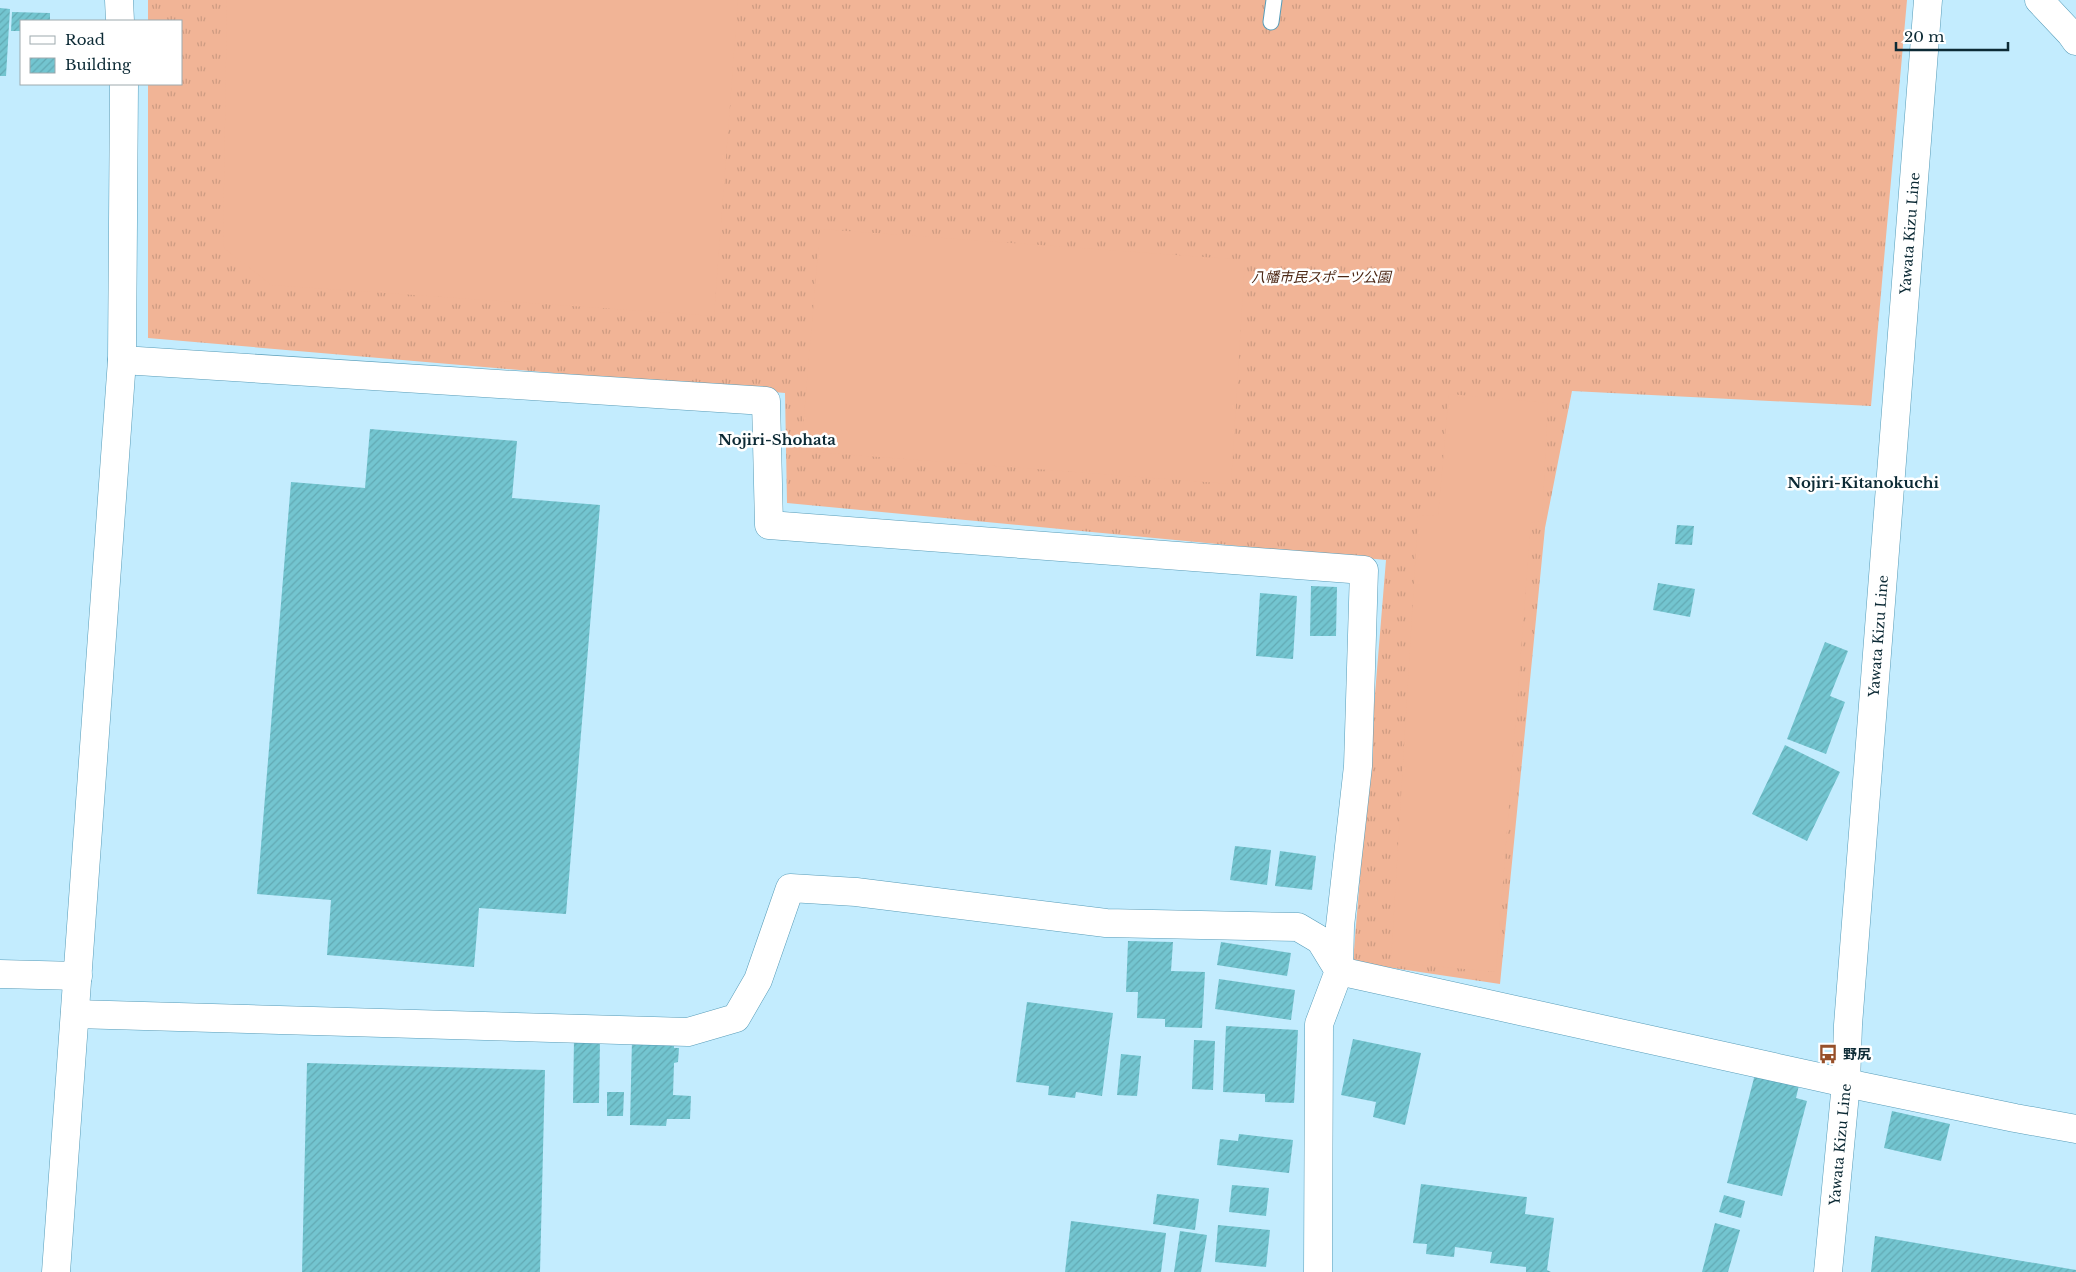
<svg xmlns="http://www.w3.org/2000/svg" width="2076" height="1272" viewBox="0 0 2076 1272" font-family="'Libre Baskerville','Noto Sans JP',serif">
	<defs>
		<pattern id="grass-tufts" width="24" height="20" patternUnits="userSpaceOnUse" patternTransform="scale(1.25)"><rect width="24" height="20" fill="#f1b496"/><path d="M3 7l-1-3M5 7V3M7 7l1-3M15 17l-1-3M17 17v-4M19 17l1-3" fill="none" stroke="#cd9b82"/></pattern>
		<pattern id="building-hatch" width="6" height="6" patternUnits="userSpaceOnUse" patternTransform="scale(1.25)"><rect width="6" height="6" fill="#73c5d0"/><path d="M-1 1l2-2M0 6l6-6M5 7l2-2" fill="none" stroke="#62a9b3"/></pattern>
	</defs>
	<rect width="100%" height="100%" fill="#c3ecfe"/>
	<!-- grass -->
	<path fill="url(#grass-tufts)" d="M 148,0 L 1907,0 L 1871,406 L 1572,391 L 1545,528 L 1500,984 L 1353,962 L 1386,560 L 787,503 L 785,393 L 148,338 L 148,84 L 181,84 L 181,21 L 148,21 Z"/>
	<!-- pitch -->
	<path fill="#f1b496" d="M 227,0 L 738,0 L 714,316 L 271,285 L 223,247 Z
		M 820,229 L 1245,260 L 1231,484 L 801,451 Z
		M 1449,394 L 1548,403 L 1542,520 L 1531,523 L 1496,972 L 1391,962 L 1418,515 L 1438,516 Z"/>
	<!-- building -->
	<path fill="url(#building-hatch)" d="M 0,8 L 10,9 L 6,76 L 0,76 Z
		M 12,12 L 50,13 L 50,21 L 21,21 L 21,31 L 11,31 Z
		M 370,429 L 517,441 L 512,498 L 600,505 L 566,914 L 479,908 L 474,967 L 327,955 L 331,900 L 257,894 L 291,482 L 365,488 Z
		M 1677,525 L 1694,526 L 1692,545 L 1675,544 Z
		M 1658,583 L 1695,589 L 1690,617 L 1653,610 Z
		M 1311,586 L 1337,587 L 1336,636 L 1310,636 Z
		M 1260,593 L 1297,596 L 1293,659 L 1256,656 Z
		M 1825,642 L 1848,651 L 1830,696 L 1845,702 L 1826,754 L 1787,739 Z
		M 1785,745 L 1840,772 L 1807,841 L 1752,814 Z
		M 1235,846 L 1271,850 L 1267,885 L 1230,880 Z
		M 1280,851 L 1316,856 L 1312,890 L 1275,886 Z
		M 1128,941 L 1173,942 L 1171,971 L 1205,972 L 1202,1028 L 1165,1027 L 1165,1019 L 1137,1018 L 1138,992 L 1126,992 Z
		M 1221,942 L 1291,953 L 1287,976 L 1217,965 Z
		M 1219,979 L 1295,990 L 1291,1020 L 1215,1009 Z
		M 1027,1002 L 1113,1013 L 1102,1096 L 1076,1092 L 1075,1098 L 1048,1095 L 1049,1086 L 1016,1082 Z
		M 1226,1026 L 1298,1030 L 1294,1103 L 1265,1102 L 1265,1094 L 1223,1092 Z
		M 574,1039 L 600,1040 L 599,1103 L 573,1103 Z
		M 632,1039 L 674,1040 L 674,1048 L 679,1048 L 678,1062 L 674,1063 L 673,1095 L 691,1096 L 690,1119 L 667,1119 L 666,1126 L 630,1125 Z
		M 1353,1039 L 1421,1053 L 1405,1125 L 1373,1117 L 1376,1102 L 1341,1095 Z
		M 1194,1040 L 1215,1041 L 1213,1090 L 1192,1089 Z
		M 1121,1054 L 1141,1056 L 1137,1096 L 1117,1095 Z
		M 307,1063 L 545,1070 L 540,1272 L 302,1272 Z
		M 1755,1074 L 1799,1085 L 1796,1098 L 1807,1101 L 1782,1196 L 1727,1183 Z
		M 607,1092 L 624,1092 L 623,1116 L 607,1116 Z
		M 1892,1111 L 1950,1124 L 1941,1161 L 1884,1148 Z
		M 1239,1134 L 1293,1140 L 1289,1173 L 1217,1165 L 1220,1139 L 1238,1141 Z
		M 1421,1184 L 1527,1197 L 1525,1214 L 1554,1218 L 1547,1270 L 1551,1272 L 1526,1272 L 1526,1267 L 1490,1263 L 1492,1252 L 1455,1247 L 1454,1257 L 1426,1254 L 1427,1244 L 1413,1243 Z
		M 1232,1185 L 1269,1188 L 1266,1216 L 1229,1212 Z
		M 1157,1194 L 1199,1199 L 1195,1230 L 1153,1224 Z
		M 1724,1195 L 1745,1201 L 1741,1218 L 1719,1212 Z
		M 1071,1221 L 1166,1233 L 1161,1272 L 1065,1272 Z
		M 1715,1223 L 1740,1230 L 1728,1272 L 1702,1272 Z
		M 1218,1225 L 1270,1230 L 1266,1267 L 1215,1262 Z
		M 1180,1231 L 1207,1235 L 1201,1272 L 1174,1272 Z
		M 1875,1236 L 2076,1270 L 2076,1272 L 1871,1272 Z"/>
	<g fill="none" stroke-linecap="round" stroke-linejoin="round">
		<defs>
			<path id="lane" d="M 1271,22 L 1274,0"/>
			<path id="street" d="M 2039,0 L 2071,34 L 2076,41
				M 122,360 L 766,401 L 769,525 L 1364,570 L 1358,766 L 1340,926 L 1339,971 L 1319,1024 L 1318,1272
				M 0,974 L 78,976
				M 75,1014 L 688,1032 L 736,1018 L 758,980 L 790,888 L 856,892 L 1106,923 L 1298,927 L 1320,940 L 1339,971 L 1846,1083 L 2015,1118 L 2076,1129"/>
			<path id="secondary" d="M 119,0 L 120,21
				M 56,1272 L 122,360 L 124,84"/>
			<g id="primary">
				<path id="s1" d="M 1828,1272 L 1846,1083 L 1848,1025 L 1928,0"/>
			</g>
		</defs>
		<!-- lane casing -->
		<use href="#lane" stroke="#579cb8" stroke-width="17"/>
		<!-- street casing -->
		<use href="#street" stroke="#579cb8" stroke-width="29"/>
		<!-- secondary casing -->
		<use href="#secondary" stroke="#579cb8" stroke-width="29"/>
		<!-- primary casing -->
		<use href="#primary" stroke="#579cb8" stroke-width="29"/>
		<!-- lane -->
		<use href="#lane" stroke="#fff" stroke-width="15"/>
		<!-- street -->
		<use href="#street" stroke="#fff" stroke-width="28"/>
		<!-- secondary -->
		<use href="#secondary" stroke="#fff" stroke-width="28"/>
		<!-- primary -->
		<use href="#primary" stroke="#fff" stroke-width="28"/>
	</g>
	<!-- icons -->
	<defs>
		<symbol id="bus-bare" viewBox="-9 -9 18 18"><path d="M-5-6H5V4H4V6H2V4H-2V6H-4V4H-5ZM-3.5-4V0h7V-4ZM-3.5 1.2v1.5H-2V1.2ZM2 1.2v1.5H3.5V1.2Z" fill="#97502a" stroke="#fff" stroke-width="2.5" paint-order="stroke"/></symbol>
	</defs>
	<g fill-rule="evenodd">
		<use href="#bus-bare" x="1814" y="1040" width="28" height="28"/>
	</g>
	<g text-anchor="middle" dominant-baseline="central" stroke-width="5" stroke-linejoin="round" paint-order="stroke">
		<!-- street labels -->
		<g font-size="14" fill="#0c2a35" stroke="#fff">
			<text stroke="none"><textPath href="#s1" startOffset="1042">Yawata Kizu Line</textPath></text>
			<text stroke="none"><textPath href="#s1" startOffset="638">Yawata Kizu Line</textPath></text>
			<text stroke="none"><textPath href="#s1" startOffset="128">Yawata Kizu Line</textPath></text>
		</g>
		<!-- park labels -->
		<g font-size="14" font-style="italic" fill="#4c2714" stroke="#fff">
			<text x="1321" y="277">八幡市民スポーツ公園</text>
		</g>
		<!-- poi labels -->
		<g font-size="14" font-weight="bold" fill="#0c2a35" stroke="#fff" text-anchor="start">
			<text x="1843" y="1054">野尻</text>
		</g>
		<!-- neighbourhood labels -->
		<g font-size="15" font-weight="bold" fill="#0c2a35" stroke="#fff">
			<text x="777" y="439">Nojiri-Shohata</text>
			<text x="1863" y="482">Nojiri-Kitanokuchi</text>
		</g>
	</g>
	<!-- legend -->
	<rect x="20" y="20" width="162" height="65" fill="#ffffff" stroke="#9eaaae"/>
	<rect x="30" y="36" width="25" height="8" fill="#ffffff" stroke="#9eaaae"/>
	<text x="65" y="45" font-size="15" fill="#0c2a35">Road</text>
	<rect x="30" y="58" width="25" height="15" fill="url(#building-hatch)" stroke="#9eaaae"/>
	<text x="65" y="70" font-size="15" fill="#0c2a35">Building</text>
	<!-- scale -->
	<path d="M1896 42v8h112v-8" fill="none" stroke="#0c2a35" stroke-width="2.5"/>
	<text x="1904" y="42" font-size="15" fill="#0c2a35" stroke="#ffffff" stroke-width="4" paint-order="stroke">20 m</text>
</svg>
